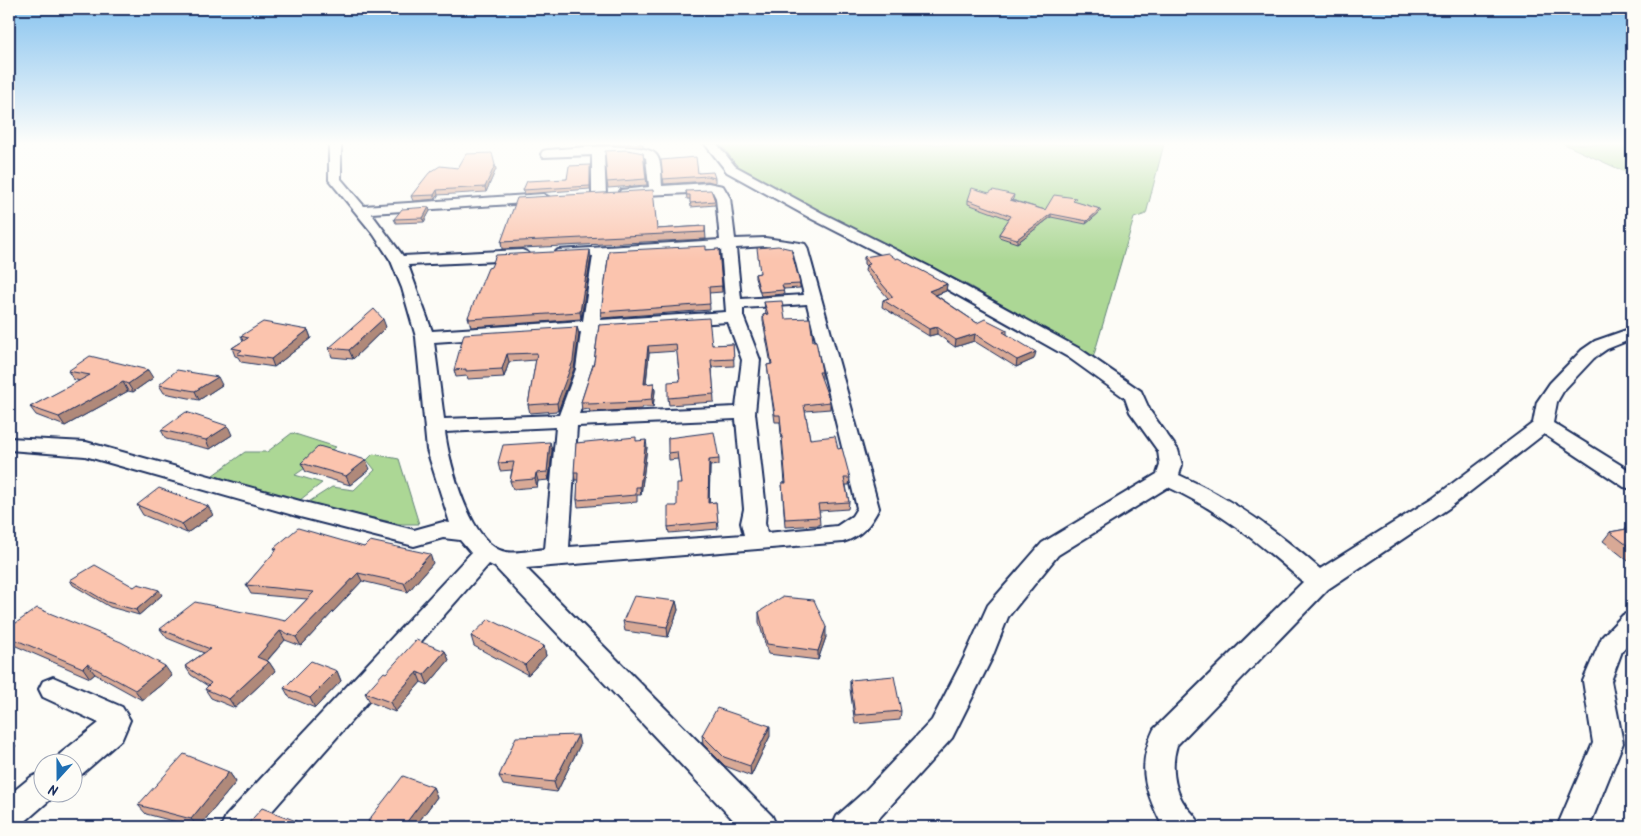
<svg xmlns="http://www.w3.org/2000/svg" width="1641" height="836" viewBox="0 0 1641 836" font-family="Kalam,sans-serif">
	<rect width="100%" height="100%" fill="#fdfcf7"/>
	<filter id="ink" filterUnits="userSpaceOnUse"><feTurbulence type="fractalNoise" baseFrequency=".02" numOctaves="2"/><feDisplacementMap in="SourceGraphic" scale="10" xChannelSelector="R" yChannelSelector="G"/><feConvolveMatrix kernelMatrix="1 2 1 2 8 2 1 2 1" color-interpolation-filters="sRGB"/></filter>
	<g filter="url(#ink)">
		<!-- green -->
		<path fill="#acd795" stroke="#64837a" d="M 721,144 L 1164,144 L 1146,214 L 1134,218 L 1093,358 L 966,284 L 820,213 L 739,169 Z
			M 1564,144 L 1632,144 L 1632,175 Z
			M 292,433 L 336,447 L 295,475 L 322,483 L 296,503 L 213,475 L 245,452 L 267,452 Z
			M 373,454 L 399,459 L 419,524 L 400,524 L 307,503 L 332,487 L 354,490 L 375,470 L 367,460 Z"/>
		<g fill="none" stroke-linecap="round" stroke-linejoin="round">
			<defs>
				<path id="minor" d="M 329,144 L 341,144 L 341,179 L 364,206 L 543,194 L 550,198 L 543,202 L 371,213 L 403,256 L 522,250 L 527,252 L 530,255 L 527,258 L 522,260 L 408,265 L 432,331 L 583,321 L 593,256 L 558,256 L 555,253 L 558,250 L 720,240 L 716,198 L 713,192 L 621,196 L 619,193 L 621,190 L 649,187 L 646,158 C 634,151 617,154 604,155 L 606,194 L 599,198 L 592,194 L 592,155 L 543,157 L 541,154 L 543,151 L 547,150 C 566,149 648,139 657,156 C 662,163 661,178 662,186 L 708,183 L 723,186 L 730,198 L 735,239 L 765,238 L 800,243 L 805,244 L 807,247 L 879,508 C 871,524 861,537 843,542 L 526,568 L 772,816 L 777,827 L 740,827 L 495,567 L 489,564 L 258,827 L 221,827 L 226,816 L 471,553 L 460,540 L 443,538 L 414,546 L 300,517 L 85,456 L 9,450 L 9,438 L 86,442 L 300,501 L 414,530 L 443,522 L 450,523 L 427,450 L 416,337 L 402,288 L 391,261 L 374,235 L 329,180 ZM 765,246 L 793,251 L 804,295 L 741,299 L 736,248 ZM 721,249 L 726,312 L 600,320 L 608,255 ZM 807,304 L 857,508 L 852,516 L 837,526 L 767,533 L 765,523 L 766,509 L 755,413 L 760,360 L 743,316 L 743,308 ZM 728,322 L 742,360 L 736,407 L 579,414 L 594,369 L 599,330 ZM 581,332 L 576,369 L 559,415 L 444,419 L 434,342 ZM 736,419 L 744,509 L 741,523 L 744,535 L 569,547 L 577,426 ZM 556,427 L 545,549 C 533,550 517,554 506,552 C 470,546 449,462 445,432 Z
					M 705,144 L 717,144 L 735,166 L 822,213 L 930,267 L 1080,349 L 1141,391 L 1150,411 L 1178,450 L 1182,465 L 1179,475 C 1231,498 1277,531 1320,569 L 1433,498 L 1533,423 L 1537,402 L 1550,383 L 1582,350 L 1595,341 L 1632,328 L 1632,339 L 1607,349 L 1594,358 L 1564,390 L 1557,402 L 1553,423 L 1632,472 L 1632,489 L 1624,487 L 1544,434 L 1449,508 L 1328,589 L 1177,745 C 1171,764 1173,788 1185,805 C 1192,814 1196,815 1201,827 L 1163,827 C 1145,791 1136,767 1154,729 L 1303,582 C 1262,545 1219,510 1168,487 L 1058,555 L 1008,617 L 991,660 L 952,738 L 871,827 L 832,827 L 837,816 L 864,792 L 932,720 L 964,658 L 988,605 L 1042,543 L 1157,474 L 1160,465 L 1158,451 L 1130,412 L 1125,398 L 1068,357 L 918,273 L 812,219 L 727,172 Z
					M 1632,612 L 1632,639 L 1622,651 L 1611,681 L 1623,743 L 1589,827 L 1557,827 L 1593,743 L 1583,681 L 1602,637 L 1623,615 Z
					M 53,677 L 122,707 L 130,720 L 122,739 L 82,774 L 72,777 L 72,764 L 56,764 L 60,754 L 99,723 L 43,697 L 39,689 L 43,681 Z
					M 42,773 L 42,794 L 55,794 L 53,797 L 20,826 L 9,827 L 9,795 L 31,777 Z"/>
			</defs>
			<!-- minor casing -->
			<use href="#minor" stroke="#1b2f5e" stroke-width="4"/>
			<!-- minor -->
			<use href="#minor" fill="#fdfcf7" fill-rule="evenodd"/>
		</g>
		<!-- wall -->
		<path fill="#d8a996" stroke="#1b2f5e" d="M 598,144 L 643,144 L 643,147 L 598,145 Z
			M 643,153 L 647,185 L 608,188 L 607,182 Z
			M 661,160 L 698,173 L 715,178 L 715,183 L 708,181 L 664,184 Z
			M 590,165 L 590,189 L 524,194 L 523,190 L 567,179 Z
			M 458,168 L 496,169 L 486,192 L 438,195 L 436,199 L 413,201 L 411,196 Z
			M 686,191 L 715,201 L 715,205 L 691,207 L 690,199 L 687,199 Z
			M 989,193 L 1014,195 L 1013,199 L 1012,200 L 1045,210 L 1075,202 L 1100,209 L 1100,212 L 1086,224 L 1051,217 L 1017,243 L 999,237 L 999,234 L 1009,219 L 968,204 L 968,200 Z
			M 429,207 L 430,211 L 424,222 L 396,223 L 394,219 Z
			M 705,226 L 706,239 L 502,249 L 501,242 L 657,229 Z
			M 719,249 L 722,292 L 709,293 L 710,310 L 602,318 L 601,312 L 706,250 Z
			M 591,257 L 581,319 L 471,327 L 468,317 Z
			M 864,257 L 896,259 L 947,284 L 946,291 L 936,295 L 977,323 L 1007,330 L 1007,334 L 1034,359 L 1016,367 L 974,341 L 955,347 L 937,334 L 929,336 L 882,307 L 883,300 L 888,298 L 865,271 L 866,266 L 864,264 Z
			M 760,273 L 800,284 L 800,288 L 783,289 L 784,294 L 761,296 L 755,278 L 755,274 Z
			M 764,302 L 813,341 L 822,372 L 822,379 L 821,379 L 830,402 L 830,409 L 805,411 L 810,439 L 838,449 L 850,478 L 849,485 L 846,485 L 849,502 L 848,509 L 819,511 L 820,525 L 785,527 L 782,483 L 785,483 L 780,422 L 775,422 L 768,371 L 767,365 L 771,364 L 763,321 L 763,315 L 766,314 L 765,309 Z
			M 599,325 L 712,345 L 733,344 L 734,366 L 712,367 L 714,402 L 669,405 L 668,398 L 680,381 L 677,351 L 649,353 L 646,384 L 654,383 L 655,391 L 653,407 L 642,407 L 642,409 L 590,412 L 589,409 L 582,410 L 581,402 L 594,362 Z
			M 386,327 L 353,359 L 332,357 L 329,348 Z
			M 577,327 L 579,334 L 574,369 L 558,411 L 530,413 L 528,405 L 536,360 L 509,362 L 504,377 L 468,379 L 467,376 L 456,377 L 454,370 Z
			M 308,330 L 311,338 L 274,367 L 241,362 L 238,357 L 235,356 L 232,348 L 243,341 L 241,336 Z
			M 68,371 L 153,378 L 133,392 L 128,391 L 65,426 L 36,415 L 30,407 L 80,381 L 73,379 Z
			M 159,385 L 222,385 L 199,400 L 164,393 Z
			M 161,430 L 232,435 L 210,449 L 166,439 Z
			M 668,438 L 719,459 L 719,465 L 710,466 L 709,503 L 716,502 L 718,529 L 669,533 L 668,527 L 677,506 L 681,484 L 678,459 L 669,460 Z
			M 637,441 L 647,447 L 641,495 L 637,495 L 637,502 L 578,507 L 577,500 L 578,480 L 575,480 L 574,472 Z
			M 552,450 L 549,480 L 538,481 L 537,487 L 513,489 L 510,481 L 512,470 L 500,471 L 498,463 Z
			M 301,463 L 370,469 L 350,485 L 306,472 Z
			M 137,505 L 213,515 L 187,533 L 143,515 Z
			M 1632,528 L 1632,564 L 1603,541 L 1610,532 Z
			M 364,547 L 433,563 L 408,592 L 362,581 L 301,646 L 285,640 L 267,661 L 269,662 L 275,671 L 235,708 L 211,698 L 205,689 L 208,686 L 191,675 L 185,666 L 204,653 L 167,638 L 160,629 L 286,621 L 307,599 L 251,594 L 246,585 L 276,551 L 274,548 Z
			M 70,580 L 134,587 L 162,595 L 139,615 L 110,607 L 73,585 Z
			M 676,601 L 678,610 L 668,637 L 625,631 L 623,621 Z
			M 759,612 L 826,637 L 818,660 L 768,654 L 759,622 Z
			M 9,628 L 172,676 L 142,700 L 95,674 L 90,678 L 9,643 Z
			M 471,636 L 544,646 L 546,656 L 528,675 L 474,646 Z
			M 445,651 L 449,660 L 428,685 L 421,682 L 395,712 L 370,702 L 365,693 L 386,673 Z
			M 337,671 L 341,681 L 315,708 L 289,697 L 284,688 Z
			M 850,680 L 901,711 L 900,720 L 855,724 L 850,689 Z
			M 702,735 L 770,736 L 751,776 L 725,766 L 703,744 Z
			M 580,745 L 557,792 L 503,785 L 499,776 Z
			M 229,772 L 236,782 L 199,827 L 196,827 L 146,814 L 138,805 Z
			M 433,787 L 437,797 L 415,827 L 372,827 L 368,821 Z"/>
		<!-- shaded-wall -->
		<path fill="#b0897a" stroke="#1b2f5e" d="M 495,165 L 496,169 L 486,192 L 485,187 Z
			M 437,190 L 438,195 L 436,199 L 434,195 Z
			M 429,207 L 430,211 L 424,222 L 423,218 Z
			M 1100,209 L 1100,212 L 1086,224 L 1087,221 Z
			M 1051,214 L 1051,217 L 1017,243 L 1017,239 Z
			M 590,250 L 591,257 L 581,319 L 580,312 Z
			M 947,284 L 946,291 L 929,297 L 929,291 Z
			M 383,319 L 386,327 L 353,359 L 349,350 Z
			M 577,327 L 579,334 L 574,369 L 558,411 L 557,403 Z
			M 937,327 L 937,334 L 929,336 L 929,329 Z
			M 308,330 L 311,338 L 274,367 L 271,359 Z
			M 975,334 L 974,341 L 955,347 L 956,340 Z
			M 648,346 L 649,353 L 645,392 L 644,384 Z
			M 1036,352 L 1034,359 L 1016,367 L 1017,360 Z
			M 507,354 L 509,362 L 504,377 L 502,369 Z
			M 148,370 L 153,378 L 133,392 L 128,384 Z
			M 218,377 L 222,385 L 199,400 L 195,391 Z
			M 123,382 L 128,391 L 65,426 L 59,417 Z
			M 654,383 L 655,391 L 653,407 L 652,399 Z
			M 228,426 L 232,435 L 210,449 L 206,440 Z
			M 646,440 L 647,447 L 641,495 L 640,487 Z
			M 550,442 L 552,450 L 549,480 L 547,472 Z
			M 366,460 L 370,469 L 350,485 L 346,476 Z
			M 709,460 L 710,466 L 709,510 L 708,503 Z
			M 536,473 L 538,481 L 537,487 L 535,479 Z
			M 208,506 L 213,515 L 187,533 L 182,524 Z
			M 430,554 L 433,563 L 408,592 L 404,583 Z
			M 358,573 L 362,581 L 301,646 L 296,637 Z
			M 159,590 L 162,595 L 139,615 L 136,610 Z
			M 676,601 L 678,610 L 668,637 L 667,627 Z
			M 826,627 L 826,637 L 818,660 L 818,651 Z
			M 280,631 L 285,640 L 262,666 L 257,657 Z
			M 544,646 L 546,656 L 528,675 L 525,665 Z
			M 445,651 L 449,660 L 428,685 L 424,675 Z
			M 269,662 L 275,671 L 235,708 L 229,699 Z
			M 87,664 L 95,674 L 90,678 L 83,668 Z
			M 165,666 L 172,676 L 142,700 L 135,690 Z
			M 337,671 L 341,681 L 315,708 L 310,698 Z
			M 417,672 L 421,682 L 395,712 L 390,702 Z
			M 770,726 L 770,736 L 751,776 L 750,766 Z
			M 578,735 L 580,745 L 557,792 L 554,782 Z
			M 9,738 L 16,746 L 9,752 Z
			M 229,772 L 236,782 L 199,827 L 198,827 L 191,819 Z
			M 433,787 L 437,797 L 415,827 L 403,827 Z"/>
		<!-- building -->
		<path fill="#fbc4ae" stroke="#1b2f5e" d="M 628,150 L 643,153 L 646,179 L 607,182 L 605,151 Z
			M 492,153 L 495,165 L 485,187 L 437,190 L 434,195 L 411,196 L 429,173 L 440,166 L 458,168 L 466,154 Z
			M 696,157 L 698,173 L 713,172 L 715,178 L 707,176 L 663,179 L 661,160 Z
			M 590,165 L 590,186 L 523,190 L 527,181 L 567,179 L 569,166 Z
			M 972,188 L 989,193 L 993,190 L 1014,195 L 1010,200 L 1045,210 L 1054,195 L 1076,198 L 1073,201 L 1100,209 L 1087,221 L 1051,214 L 1017,239 L 999,234 L 1011,216 L 968,200 Z
			M 653,190 L 657,229 L 705,226 L 705,232 L 501,242 L 517,198 Z
			M 711,190 L 715,201 L 690,203 L 690,195 L 687,195 L 686,191 Z
			M 429,207 L 423,218 L 394,219 L 402,209 Z
			M 706,246 L 706,250 L 719,249 L 722,286 L 709,287 L 710,304 L 601,312 L 609,251 Z
			M 778,246 L 791,249 L 800,284 L 782,285 L 784,290 L 760,292 L 755,274 L 760,273 L 757,248 Z
			M 590,250 L 580,312 L 469,319 L 469,317 L 468,317 L 488,268 L 491,267 L 496,255 Z
			M 888,253 L 896,259 L 898,258 L 947,284 L 929,291 L 977,323 L 985,319 L 1007,330 L 1003,332 L 1036,352 L 1017,360 L 975,334 L 956,340 L 937,327 L 929,329 L 883,300 L 893,297 L 866,265 L 870,264 L 864,257 Z
			M 782,301 L 785,319 L 810,318 L 813,341 L 816,341 L 822,372 L 819,372 L 830,402 L 804,405 L 810,439 L 835,436 L 838,449 L 842,448 L 850,478 L 844,478 L 849,502 L 818,504 L 820,517 L 785,519 L 782,483 L 786,483 L 780,415 L 775,415 L 767,365 L 772,364 L 763,315 L 768,314 L 764,302 Z
			M 374,309 L 383,319 L 349,350 L 329,348 Z
			M 709,318 L 712,345 L 733,344 L 734,359 L 711,360 L 714,394 L 668,398 L 668,382 L 680,381 L 676,344 L 648,346 L 644,384 L 654,383 L 652,399 L 641,400 L 641,402 L 588,404 L 588,402 L 581,402 L 594,362 L 599,325 Z
			M 263,322 L 308,330 L 271,359 L 237,354 L 242,350 L 232,348 L 248,338 L 241,336 Z
			M 577,327 L 573,361 L 557,403 L 528,405 L 537,353 L 507,354 L 502,369 L 466,371 L 466,369 L 454,370 L 464,334 Z
			M 90,356 L 148,370 L 128,384 L 123,382 L 59,417 L 30,407 L 90,375 L 68,371 Z
			M 177,370 L 218,377 L 195,391 L 159,385 Z
			M 186,412 L 228,426 L 206,440 L 161,430 Z
			M 714,432 L 719,459 L 709,460 L 708,503 L 716,502 L 718,522 L 668,527 L 668,506 L 677,506 L 677,484 L 681,484 L 677,452 L 668,453 L 668,438 Z
			M 636,437 L 636,441 L 646,440 L 640,487 L 636,487 L 636,495 L 577,500 L 578,472 L 574,472 L 576,443 Z
			M 550,442 L 547,472 L 536,473 L 535,479 L 510,481 L 514,462 L 498,463 L 503,445 Z
			M 319,446 L 366,460 L 346,476 L 301,463 Z
			M 159,488 L 208,506 L 182,524 L 137,505 Z
			M 298,528 L 364,547 L 370,541 L 430,554 L 404,583 L 358,573 L 296,637 L 280,631 L 257,657 L 269,662 L 229,699 L 205,689 L 211,683 L 185,666 L 210,649 L 160,629 L 195,602 L 286,621 L 314,592 L 246,585 L 277,549 L 274,548 Z
			M 1632,528 L 1632,549 L 1610,532 Z
			M 95,565 L 134,587 L 138,584 L 159,590 L 136,610 L 107,602 L 70,580 Z
			M 634,596 L 676,601 L 667,627 L 623,621 Z
			M 782,597 L 814,600 L 826,627 L 818,651 L 767,644 L 759,612 Z
			M 37,608 L 121,642 L 165,666 L 135,690 L 87,664 L 83,668 L 9,637 L 9,628 Z
			M 489,619 L 544,646 L 525,665 L 471,636 Z
			M 416,640 L 445,651 L 424,675 L 417,672 L 390,702 L 365,693 L 384,672 L 386,673 Z
			M 311,661 L 337,671 L 310,698 L 284,688 Z
			M 894,676 L 901,711 L 855,715 L 850,680 Z
			M 717,708 L 770,726 L 750,766 L 724,757 L 702,735 Z
			M 578,735 L 554,782 L 499,776 L 516,737 Z
			M 184,754 L 229,772 L 191,819 L 138,805 Z
			M 403,776 L 433,787 L 403,827 L 384,827 L 368,821 Z
			M 262,808 L 312,827 L 245,827 Z"/>
	</g>
	<!-- sky -->
	<linearGradient id="sky" x2="0" y2="1"><stop stop-color="#87c3ef"/><stop offset="0.55" stop-color="#fefefb"/><stop offset="1" stop-color="#fefefb" stop-opacity="0"/></linearGradient>
	<rect width="1641" height="261" fill="url(#sky)"/>
	<!-- margin -->
	<rect width="1641" height="836" fill="none" stroke="#fdfcf7" stroke-width="30"/>
	<rect x="15" y="15" width="1611" height="806" fill="none" stroke="#1b2f5e" stroke-width="2" filter="url(#ink)"/>
	<!-- north arrow -->
	<g transform="translate(58 778) rotate(201)"><circle r="24" fill="#fdfcf7" stroke="#a3aaba"/>
	<path d="M0-4L9 19L0 12L-9 19Z" fill="#1f6fb2"/>
	<text y="-8" font-size="14" font-weight="bold" text-anchor="middle" fill="#1b2f5e">N</text>
	</g>
</svg>
